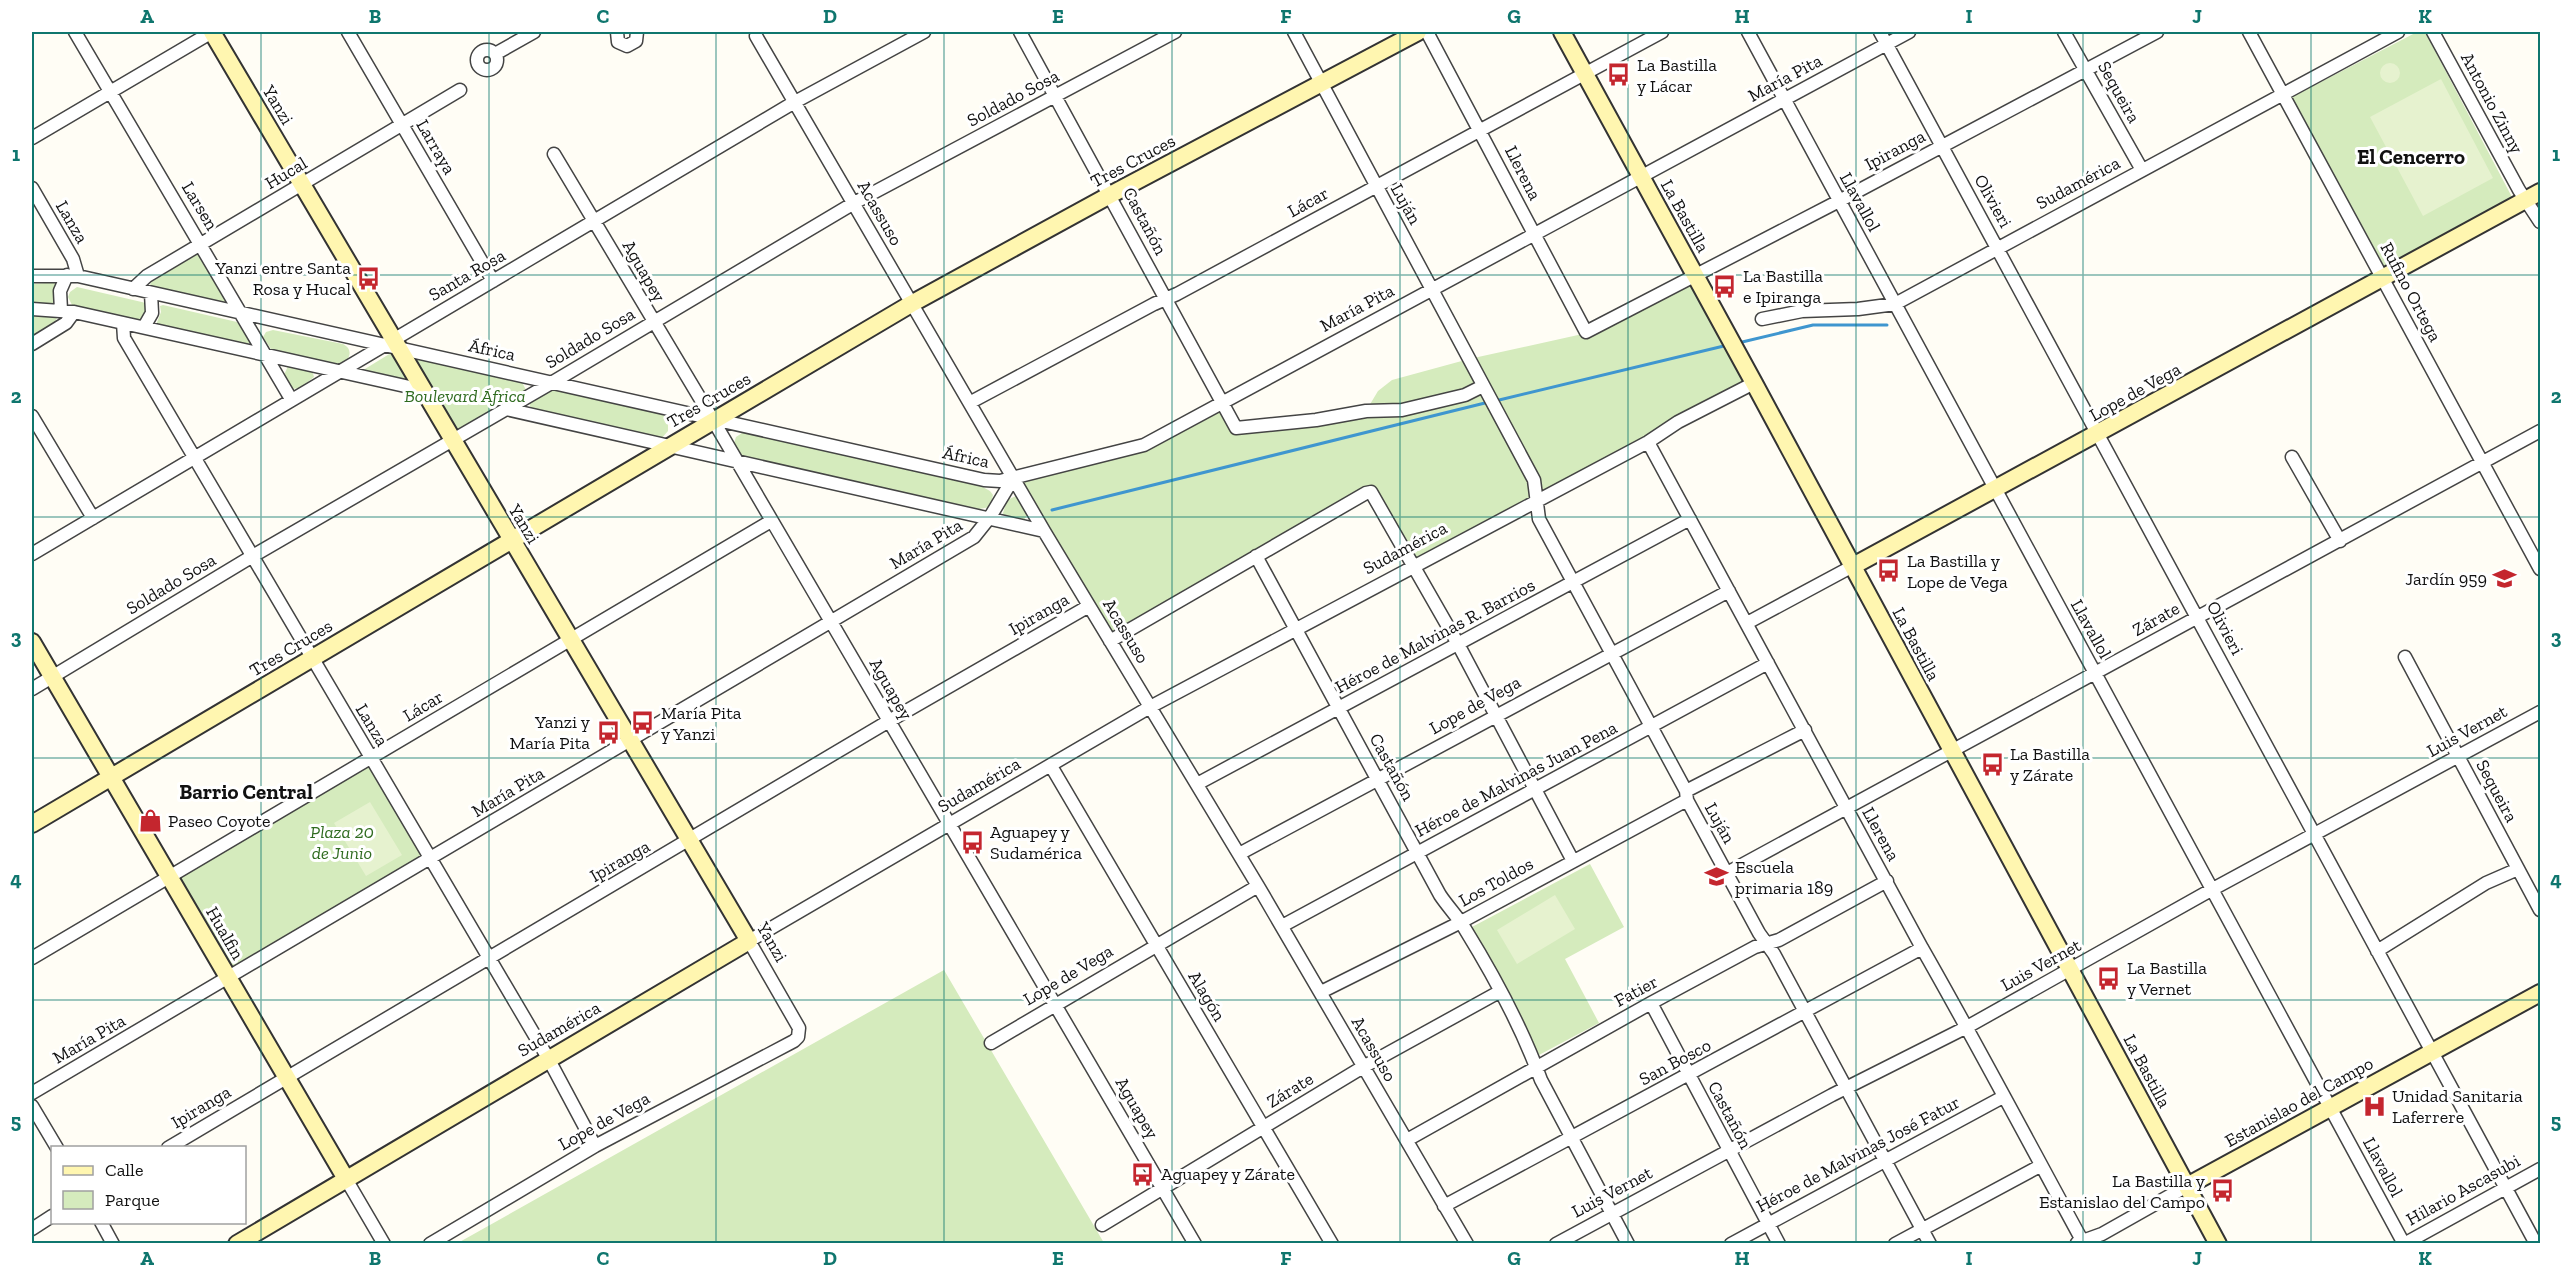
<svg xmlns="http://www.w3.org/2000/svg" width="2572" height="1275" viewBox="0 0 2572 1275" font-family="'Zilla Slab',serif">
	<rect width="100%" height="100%" fill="#fffdf5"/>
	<!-- green -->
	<path fill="#d5ebbd" d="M 2417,32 L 2425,32 L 2513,199 L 2386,270 L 2292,97 Z
		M 197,251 L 229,304 L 150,287 L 151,279 Z
		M 1696,276 L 1754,383 L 1413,566 L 1371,493 L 1110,641 L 1014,477 L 1134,449 L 1222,401 L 1236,428 L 1366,411 L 1378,391 L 1392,380 L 1469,359 L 1578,335 Z
		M 58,282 L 53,294 L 54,304 L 32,302 L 32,284 Z
		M 77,287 L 146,303 L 148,310 L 142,322 L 73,307 L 68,297 L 70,292 Z
		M 163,305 L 237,322 L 251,340 L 247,347 L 156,325 L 161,312 L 160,306 Z
		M 32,314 L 58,315 L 53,327 L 32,339 Z
		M 273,330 L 343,344 C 355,350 349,362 338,367 L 273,352 L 263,337 L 266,332 Z
		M 391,353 L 394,353 L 410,383 L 360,372 Z
		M 418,358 L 521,380 L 526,390 L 462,433 L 458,433 L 414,360 Z
		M 288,366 L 312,370 L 314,377 L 300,388 L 292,389 L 284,375 Z
		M 557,388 L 661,412 L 668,422 L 668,431 L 661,439 L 531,410 L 529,401 Z
		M 745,431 L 981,486 L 990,491 L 993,495 L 990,507 L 979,509 L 746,458 L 741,455 L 733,446 L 736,437 Z
		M 1016,496 L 1019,496 L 1028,514 L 1024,520 L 1019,521 L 1004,517 L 1003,513 L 1007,500 Z
		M 371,758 L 430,859 L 229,978 L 170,876 Z
		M 1590,864 L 1624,927 L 1565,959 L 1599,1023 L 1539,1055 L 1472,927 Z
		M 944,970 L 1104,1243 L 456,1244 Z"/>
	<!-- pitch -->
	<path fill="#e6f2cf" d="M2380 73a10 10 0 1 1 20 0a10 10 0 1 1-20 0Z
		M 2441,79 L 2493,178 L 2423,216 L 2370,117 Z
		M 370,802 L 402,855 L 366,876 L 334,823 Z
		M 1555,895 L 1575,929 L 1517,964 L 1497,930 Z"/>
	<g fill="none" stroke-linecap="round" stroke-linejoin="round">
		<!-- stream -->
		<path stroke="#3f96cf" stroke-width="3" d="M 1738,343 L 1813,325 L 1887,325
			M 1495,401 L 1728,345
			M 1052,510 L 1489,402"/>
		<defs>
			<path id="street" d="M 75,32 L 291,399
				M 348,32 L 493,281
				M 617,32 L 618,42 L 627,46 L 636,41 L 637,32
				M 1020,32 L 1236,428 L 1316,420 L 1366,411 L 1402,410 L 1465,395 L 1483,386
				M 1294,32 L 1534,480 L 1539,519 L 1686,791 L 1687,800 L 1759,933 L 1774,954 L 1930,1244
				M 1427,32 L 1586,332 L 1839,201 L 2157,32
				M 1748,32 L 2404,1244
				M 1880,32 L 2536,1244
				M 2064,32 L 2142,170
				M 2249,32 L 2540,569
				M 2433,32 L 2519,190 L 2540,222
				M 756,36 L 1044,531 L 1258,886 L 1467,1244
				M477 60a10 10 0 1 1 20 0a10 10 0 1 1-20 0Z
				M 495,54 L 534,32
				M 32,138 L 212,32
				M 554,154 L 713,420 L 1195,1244
				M 32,188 L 73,259 L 78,276
				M 32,276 L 78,276 L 984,480 L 1000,481 L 1144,445 L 1909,32
				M 133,289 L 147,276 L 460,90
				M 32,309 L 74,312 L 423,390
				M 61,310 L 60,291 L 67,275
				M 1762,319 L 1802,311 L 1858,309 L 1895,304 L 2398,32
				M 123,323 L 124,338 L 548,1058 L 595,1146
				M 144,327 L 152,313 L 151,293
				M 32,344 L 66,323 L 74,312
				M 971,402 L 1154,304 L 1177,294 L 1662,32
				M 506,409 L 1044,531
				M 32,416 L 93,518
				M 1648,442 L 1922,948 C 1978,1046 2030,1145 2084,1244
				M 2292,457 L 2340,541
				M 32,554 L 793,103 L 924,32
				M 1256,556 L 1440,895 C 1448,907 1458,917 1465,929 C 1494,976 1522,1028 1541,1080 L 1628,1244
				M 1747,623 L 1853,566
				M 1110,641 L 1366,493 L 1371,492 L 1458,644 L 1573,861
				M 2405,657 L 2540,910
				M 32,689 L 251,557 L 553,382 L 854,203 L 1175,32
				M 1051,766 L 1332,1244
				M 1197,784 L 1690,519
				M 1686,791 L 1805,730
				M 1239,854 L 1729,591
				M 1727,873 L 2540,431
				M 1282,926 L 1768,663
				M 2377,951 L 2486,883 L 2518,869
				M 32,958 L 771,521
				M 1321,992 L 1461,922 L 1687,800
				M 1651,1003 L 1779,1244
				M 991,1043 L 1258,886
				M 32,1093 L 974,537 L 990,517 L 1014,477
				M 32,1106 L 57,1148
				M 1407,1140 L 1651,1003 L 1755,947 L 1779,940 L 1887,881
				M 168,1148 L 889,721 L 1089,606
				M 346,1179 L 384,1244
				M 1444,1206 L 1922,948
				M 101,1222 L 113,1244
				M 1102,1225 L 1363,1067 L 1499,992
				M 32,1229 L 52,1216
				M 2077,1243 L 2102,1234 L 2187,1186
				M 430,1244 L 595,1146 L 794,1041 L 798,1037 L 799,1028 L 749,941 L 1150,707 L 1648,442 L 1678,422 L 1754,383
				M 1556,1244 L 1832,1095 L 1967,1027 L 2211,890 L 2540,712
				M 1731,1244 L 2003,1097
				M 1895,1244 L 2040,1166
				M 2404,1244 L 2540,1169"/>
			<path id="secondary" d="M 212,32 L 749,941 L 237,1244
				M 1562,32 L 1754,383 L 2218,1244
				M 1853,566 L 2540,192
				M 32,642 L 346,1179
				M 32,824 L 911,304 L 1110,195 L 1418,32
				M 2187,1186 L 2540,993"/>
		</defs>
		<!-- street casing -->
		<use href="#street" stroke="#444" stroke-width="15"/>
		<!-- secondary casing -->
		<use href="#secondary" stroke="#333" stroke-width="20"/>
		<!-- street -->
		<use href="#street" stroke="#fff" stroke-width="12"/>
		<!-- secondary -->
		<use href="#secondary" stroke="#fff6b0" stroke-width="16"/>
	</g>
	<!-- grid -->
	<path fill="none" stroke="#0f766e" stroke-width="1.5" stroke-opacity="0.55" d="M 261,32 L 261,1244M 489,32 L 489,1244M 716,32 L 716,1244M 944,32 L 944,1244M 1172,32 L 1172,1244M 1400,32 L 1400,1244M 1628,32 L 1628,1244M 1856,32 L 1856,1244M 2083,32 L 2083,1244M 2311,32 L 2311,1244M 32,275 L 2540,275M 32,517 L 2540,517M 32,758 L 2540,758M 32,1000 L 2540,1000"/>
	<!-- icons -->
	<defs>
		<symbol id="bus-bare" viewBox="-9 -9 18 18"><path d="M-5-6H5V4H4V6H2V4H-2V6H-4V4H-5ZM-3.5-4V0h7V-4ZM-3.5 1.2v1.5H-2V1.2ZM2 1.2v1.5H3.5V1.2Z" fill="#c4262e" stroke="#fff" stroke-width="2.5" paint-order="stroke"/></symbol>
		<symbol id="school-bare" viewBox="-9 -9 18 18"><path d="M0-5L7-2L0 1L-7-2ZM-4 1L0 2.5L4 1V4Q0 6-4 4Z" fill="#c4262e" stroke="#fff" stroke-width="2.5" paint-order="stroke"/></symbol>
		<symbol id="shop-bare" viewBox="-9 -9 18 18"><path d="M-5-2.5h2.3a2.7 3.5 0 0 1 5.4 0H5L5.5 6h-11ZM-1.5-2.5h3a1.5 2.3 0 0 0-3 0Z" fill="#c4262e" stroke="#fff" stroke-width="2.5" paint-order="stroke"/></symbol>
		<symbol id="hospital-bare" viewBox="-9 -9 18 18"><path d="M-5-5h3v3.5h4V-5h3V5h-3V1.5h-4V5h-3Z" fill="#c4262e" stroke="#fff" stroke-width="2.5" paint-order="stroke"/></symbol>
	</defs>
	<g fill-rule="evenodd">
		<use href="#bus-bare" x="1602" y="58" width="33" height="33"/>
		<use href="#bus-bare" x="352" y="262" width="33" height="33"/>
		<use href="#bus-bare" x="1708" y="270" width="33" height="33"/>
		<use href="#bus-bare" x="1872" y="554" width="33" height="33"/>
		<use href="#school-bare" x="2488" y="562" width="33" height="33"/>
		<use href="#bus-bare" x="626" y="706" width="33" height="33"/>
		<use href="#bus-bare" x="592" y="716" width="33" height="33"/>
		<use href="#bus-bare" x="1976" y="748" width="33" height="33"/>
		<use href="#shop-bare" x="134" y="804" width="33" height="33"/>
		<use href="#bus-bare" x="956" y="826" width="33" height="33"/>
		<use href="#school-bare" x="1700" y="860" width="33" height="33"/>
		<use href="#bus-bare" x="2092" y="962" width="33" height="33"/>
		<use href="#hospital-bare" x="2358" y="1090" width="33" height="33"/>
		<use href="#bus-bare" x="1126" y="1158" width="33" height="33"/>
		<use href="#bus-bare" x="2206" y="1174" width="33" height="33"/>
	</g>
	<g text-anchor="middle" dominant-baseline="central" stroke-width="6" stroke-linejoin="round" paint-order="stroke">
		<!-- poi labels -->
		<g font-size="18" fill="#111" stroke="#fff" text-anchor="start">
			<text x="1637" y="65">La Bastilla<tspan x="1637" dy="21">y Lácar</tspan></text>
			<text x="351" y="268" text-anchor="end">Yanzi entre Santa<tspan x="351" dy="21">Rosa y Hucal</tspan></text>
			<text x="1743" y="276">La Bastilla<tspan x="1743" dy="21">e Ipiranga</tspan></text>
			<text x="1907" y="561">La Bastilla y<tspan x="1907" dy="21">Lope de Vega</tspan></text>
			<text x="2487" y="579" text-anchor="end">Jardín 959</text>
			<text x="661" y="713">María Pita<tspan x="661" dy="21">y Yanzi</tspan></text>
			<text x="590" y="722" text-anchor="end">Yanzi y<tspan x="590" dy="21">María Pita</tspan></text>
			<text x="2010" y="754">La Bastilla<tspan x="2010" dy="21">y Zárate</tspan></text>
			<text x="168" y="821">Paseo Coyote</text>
			<text x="990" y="832">Aguapey y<tspan x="990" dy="21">Sudamérica</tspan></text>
			<text x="1735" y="867">Escuela<tspan x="1735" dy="21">primaria 189</tspan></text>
			<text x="2127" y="968">La Bastilla<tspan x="2127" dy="21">y Vernet</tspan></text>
			<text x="2392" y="1096">Unidad Sanitaria<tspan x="2392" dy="21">Laferrere</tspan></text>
			<text x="1161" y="1174">Aguapey y Zárate</text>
			<text x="2205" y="1181" text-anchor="end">La Bastilla y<tspan x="2205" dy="21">Estanislao del Campo</tspan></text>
		</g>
		<!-- street labels -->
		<g font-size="18" fill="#111" stroke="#fff">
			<text transform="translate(1785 78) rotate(-28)">María Pita</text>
			<text transform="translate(2119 92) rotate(61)">Sequeira</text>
			<text transform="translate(1013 98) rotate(-28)">Soldado Sosa</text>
			<text transform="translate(2492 103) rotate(62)">Antonio Zinny</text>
			<text transform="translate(278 105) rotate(59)">Yanzi</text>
			<text transform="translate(436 147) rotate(60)">Larraya</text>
			<text transform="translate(1895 150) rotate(-28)">Ipiranga</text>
			<text transform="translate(1133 161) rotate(-28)">Tres Cruces</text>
			<text transform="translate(286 173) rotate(-31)">Hucal</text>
			<text transform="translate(1523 173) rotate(63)">Llerena</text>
			<text transform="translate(2078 183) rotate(-28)">Sudamérica</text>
			<text transform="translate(1993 201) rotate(61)">Olivieri</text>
			<text transform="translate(1308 202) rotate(-29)">Lácar</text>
			<text transform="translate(1860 202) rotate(61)">Llavallol</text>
			<text transform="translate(1406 204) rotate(61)">Luján</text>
			<text transform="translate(200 206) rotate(59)">Larsen</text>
			<text transform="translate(880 213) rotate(60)">Acassuso</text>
			<text transform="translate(1685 216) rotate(61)">La Bastilla</text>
			<text transform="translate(1145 221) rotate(62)">Castañón</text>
			<text transform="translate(72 222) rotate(60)">Lanza</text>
			<text transform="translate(644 271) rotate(60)">Aguapey</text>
			<text transform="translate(467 275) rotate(-30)">Santa Rosa</text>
			<text transform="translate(2411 292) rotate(62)">Rufino Ortega</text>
			<text transform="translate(1357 308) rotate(-28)">María Pita</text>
			<text transform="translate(590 338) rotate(-31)">Soldado Sosa</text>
			<text transform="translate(492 350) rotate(12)">África</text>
			<text transform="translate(2135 392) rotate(-29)">Lope de Vega</text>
			<text transform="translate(709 400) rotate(-30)">Tres Cruces</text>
			<text transform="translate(966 457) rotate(12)">África</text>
			<text transform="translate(524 524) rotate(59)">Yanzi</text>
			<text transform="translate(926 544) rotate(-31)">María Pita</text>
			<text transform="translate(1405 548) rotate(-28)">Sudamérica</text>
			<text transform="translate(171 584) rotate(-31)">Soldado Sosa</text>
			<text transform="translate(1039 614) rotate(-30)">Ipiranga</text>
			<text transform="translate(2156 619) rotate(-29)">Zárate</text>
			<text transform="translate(2225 628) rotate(62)">Olivieri</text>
			<text transform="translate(2091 629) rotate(61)">Llavallol</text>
			<text transform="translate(1126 631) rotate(59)">Acassuso</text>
			<text transform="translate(1435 636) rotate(-28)">Héroe de Malvinas R. Barrios</text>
			<text transform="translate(1916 644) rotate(62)">La Bastilla</text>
			<text transform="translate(291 648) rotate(-31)">Tres Cruces</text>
			<text transform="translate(891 689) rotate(60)">Aguapey</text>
			<text transform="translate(1475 705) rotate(-29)">Lope de Vega</text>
			<text transform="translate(423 706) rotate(-31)">Lácar</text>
			<text transform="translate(372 725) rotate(59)">Lanza</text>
			<text transform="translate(2467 731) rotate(-29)">Luis Vernet</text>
			<text transform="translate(1392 767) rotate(61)">Castañón</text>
			<text transform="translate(1516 779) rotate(-28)">Héroe de Malvinas Juan Pena</text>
			<text transform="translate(979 785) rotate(-30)">Sudamérica</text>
			<text transform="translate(2497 791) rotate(62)">Sequeira</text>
			<text transform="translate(508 792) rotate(-31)">María Pita</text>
			<text transform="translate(1720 823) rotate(61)">Luján</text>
			<text transform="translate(1881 834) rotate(61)">Llerena</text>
			<text transform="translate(620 861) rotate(-30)">Ipiranga</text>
			<text transform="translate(1496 882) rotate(-29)">Los Toldos</text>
			<text transform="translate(225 933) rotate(60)">Hualfin</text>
			<text transform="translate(772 942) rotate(60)">Yanzi</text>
			<text transform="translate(2041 965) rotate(-29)">Luis Vernet</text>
			<text transform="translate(1068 975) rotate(-31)">Lope de Vega</text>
			<text transform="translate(1636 991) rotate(-28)">Fatier</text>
			<text transform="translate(1207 996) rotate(59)">Alagón</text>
			<text transform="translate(559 1029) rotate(-30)">Sudamérica</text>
			<text transform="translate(89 1039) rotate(-30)">María Pita</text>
			<text transform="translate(1374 1049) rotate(60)">Acassuso</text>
			<text transform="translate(1675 1062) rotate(-28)">San Bosco</text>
			<text transform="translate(2147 1071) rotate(62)">La Bastilla</text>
			<text transform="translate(1290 1090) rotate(-31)">Zárate</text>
			<text transform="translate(2299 1102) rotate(-29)">Estanislao del Campo</text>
			<text transform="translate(201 1107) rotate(-31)">Ipiranga</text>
			<text transform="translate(1137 1108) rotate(60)">Aguapey</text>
			<text transform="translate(1730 1115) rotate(62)">Castañón</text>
			<text transform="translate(604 1121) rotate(-29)">Lope de Vega</text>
			<text transform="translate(1858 1154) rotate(-28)">Héroe de Malvinas José Fatur</text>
			<text transform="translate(2383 1167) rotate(62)">Llavallol</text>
			<text transform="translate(2463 1190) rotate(-29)">Hilario Ascasubi</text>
			<text transform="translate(1612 1192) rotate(-28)">Luis Vernet</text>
		</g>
		<!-- park labels -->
		<g font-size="18" font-style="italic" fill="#2f6b1f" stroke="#fff">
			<text x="465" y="396">Boulevard África</text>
			<text x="342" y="832">Plaza 20<tspan x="342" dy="21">de Junio</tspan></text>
		</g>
		<!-- quarter labels -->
		<g font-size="21" font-weight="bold" fill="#111" stroke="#fff">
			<text x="2411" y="156">El Cencerro</text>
			<text x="246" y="791">Barrio Central</text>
		</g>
	</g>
	<!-- border -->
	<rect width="2572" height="1275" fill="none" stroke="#ffffff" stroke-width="66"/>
	<!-- legend -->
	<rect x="51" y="1146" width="195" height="78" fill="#ffffff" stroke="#a0a0a0" stroke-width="1.5"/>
	<rect x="63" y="1166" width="30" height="9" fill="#fff6b0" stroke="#a0a0a0" stroke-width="1.5"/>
	<text x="105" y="1176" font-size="18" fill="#111111">Calle</text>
	<rect x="63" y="1191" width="30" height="18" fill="#d5ebbd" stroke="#a0a0a0" stroke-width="1.5"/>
	<text x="105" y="1206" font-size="18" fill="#111111">Parque</text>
	<rect x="33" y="33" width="2506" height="1209" fill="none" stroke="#0f766e" stroke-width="2"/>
	<g font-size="20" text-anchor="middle" font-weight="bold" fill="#0f766e">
		<text x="147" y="23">A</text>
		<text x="375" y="23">B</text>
		<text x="603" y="23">C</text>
		<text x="830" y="23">D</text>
		<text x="1058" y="23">E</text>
		<text x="1286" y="23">F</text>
		<text x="1514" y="23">G</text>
		<text x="1742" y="23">H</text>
		<text x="1969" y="23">I</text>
		<text x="2197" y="23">J</text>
		<text x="2425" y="23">K</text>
		<text x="16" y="161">1</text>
		<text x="2556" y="161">1</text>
		<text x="16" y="403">2</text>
		<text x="2556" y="403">2</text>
		<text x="16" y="644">3</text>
		<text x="2556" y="644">3</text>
		<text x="16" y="886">4</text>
		<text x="2556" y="886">4</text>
		<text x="16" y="1128">5</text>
		<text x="2556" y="1128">5</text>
		<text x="147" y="1265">A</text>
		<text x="375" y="1265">B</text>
		<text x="603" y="1265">C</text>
		<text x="830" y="1265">D</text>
		<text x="1058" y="1265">E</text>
		<text x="1286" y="1265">F</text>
		<text x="1514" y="1265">G</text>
		<text x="1742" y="1265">H</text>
		<text x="1969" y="1265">I</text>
		<text x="2197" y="1265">J</text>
		<text x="2425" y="1265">K</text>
	</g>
</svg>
